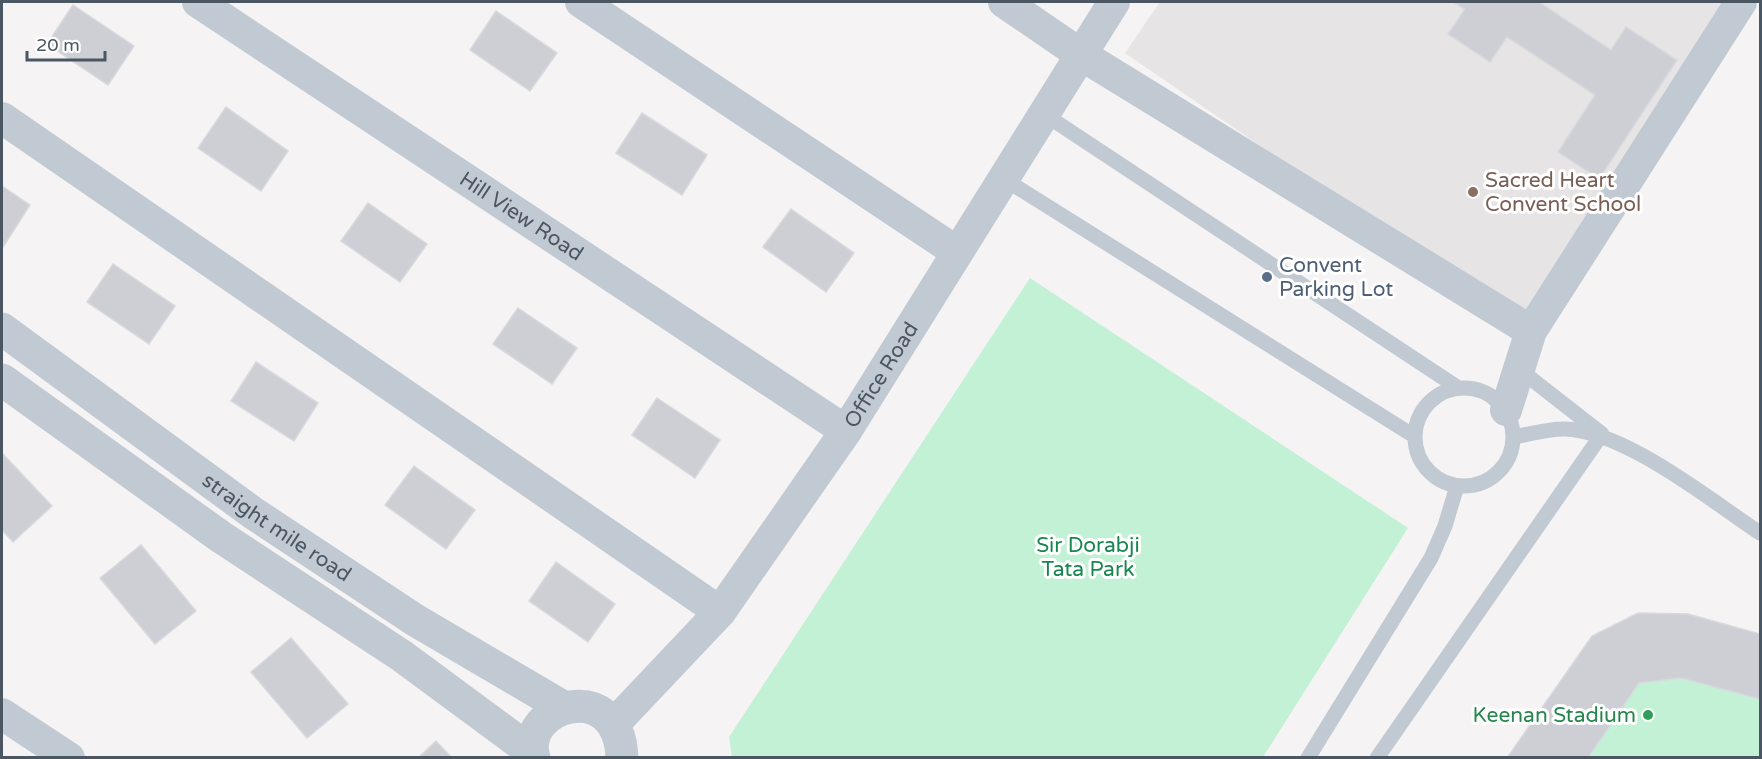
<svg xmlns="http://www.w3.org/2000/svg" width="1762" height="759" viewBox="0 0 1762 759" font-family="'Varela Round',sans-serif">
	<rect width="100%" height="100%" fill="#f5f3f3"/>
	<!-- education -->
	<path fill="#e6e4e5" d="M 1160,2 L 1745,2 L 1528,330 L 1125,53 Z"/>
	<!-- green -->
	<path fill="#c3f1d5" d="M 1030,278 L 1408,528 L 1263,757 L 732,757 L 729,737 Z
		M 1638,613 L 1688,614 L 1760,634 L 1760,757 L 1507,758 L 1592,636 Z"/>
	<!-- building -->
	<path fill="#cdcfd5" stroke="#d7d9de" stroke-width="1.5" d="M 1453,2 L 1539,2 L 1611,50 L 1626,27 L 1677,60 L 1599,179 L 1558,152 L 1595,95 L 1507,37 L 1490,62 L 1448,34 L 1465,9 Z
		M 73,5 L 134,46 L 108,85 L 47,44 Z
		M 496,11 L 557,53 L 530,91 L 470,50 Z
		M 226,107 L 288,151 L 261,191 L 198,148 Z
		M 642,113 L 707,155 L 682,195 L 616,153 Z
		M 2,186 L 30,205 L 3,247 L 2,246 Z
		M 368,203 L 427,244 L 400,282 L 341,241 Z
		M 791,209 L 854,253 L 826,292 L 763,247 Z
		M 113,264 L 175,306 L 149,344 L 87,302 Z
		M 518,308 L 577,348 L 552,384 L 493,344 Z
		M 256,362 L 318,403 L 294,441 L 231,401 Z
		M 657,398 L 720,440 L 695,478 L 632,435 Z
		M 2,453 L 52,506 L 13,542 L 2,530 Z
		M 414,466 L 475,510 L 446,549 L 385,505 Z
		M 141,545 L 196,611 L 155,644 L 100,578 Z
		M 556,562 L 615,604 L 588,642 L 529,601 Z
		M 1638,613 L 1688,614 L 1760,634 L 1760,699 L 1681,678 L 1639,683 L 1588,758 L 1507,758 L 1592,636 Z
		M 291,638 L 348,704 L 307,738 L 251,672 Z
		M 436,741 L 452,758 L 418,758 Z"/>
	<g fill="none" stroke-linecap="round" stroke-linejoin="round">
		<!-- service -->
		<path stroke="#c1cad2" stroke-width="15" d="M 1044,114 L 1457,387
			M 1004,179 L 1414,436
			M1415 437a49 49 0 1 1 98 0a49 49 0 1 1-98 0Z
			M 1514,437 C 1530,434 1548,429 1564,429 C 1624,430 1710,500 1760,533
			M 1308,758 L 1431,558 L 1445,526 L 1457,486
			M 1377,758 L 1602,434 L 1520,370"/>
		<!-- minor -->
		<g stroke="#c1cad2" stroke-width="32">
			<path id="s1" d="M 198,2 L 846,431"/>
			<path d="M 581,2 L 957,252"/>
			<path d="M 1004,2 L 1080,54 L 1531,331"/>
			<path d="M 2,118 L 720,612"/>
			<path d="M 1506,410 L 1531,331 L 1741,2"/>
			<path d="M 2,714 L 69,758"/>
			<path id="s2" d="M 614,724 L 720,612 L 846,431 L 1114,2"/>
		</g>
		<!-- tertiary -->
		<g stroke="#c1cad2" stroke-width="33">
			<path id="s3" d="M 2,329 L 253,513 L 415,620 L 563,707"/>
			<path d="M 2,380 L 221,537 L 402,656 L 532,752"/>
			<path d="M 534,758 C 518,706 619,674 622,758"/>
		</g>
	</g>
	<!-- markers -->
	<circle fill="#8d6e63" stroke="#fff" stroke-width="2" cx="1473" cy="192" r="6"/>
	<circle fill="#5c6f8a" stroke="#fff" stroke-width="2" cx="1267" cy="277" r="6"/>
	<circle fill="#2e9e5b" stroke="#fff" stroke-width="2" cx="1648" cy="715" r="6"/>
	<g text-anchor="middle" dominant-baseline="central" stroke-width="6" stroke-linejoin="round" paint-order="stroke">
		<!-- education labels -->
		<g font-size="21" fill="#785e54" stroke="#fff" text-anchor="start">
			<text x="1485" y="180">Sacred Heart<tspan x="1485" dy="24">Convent School</tspan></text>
		</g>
		<!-- street labels -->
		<g font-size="21" fill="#4a5661" stroke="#fff">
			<text stroke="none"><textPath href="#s1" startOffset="388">Hill View Road</textPath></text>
			<text stroke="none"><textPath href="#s2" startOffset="441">Office Road</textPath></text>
			<text stroke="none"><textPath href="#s3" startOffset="339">straight mile road</textPath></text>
		</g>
		<!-- service labels -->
		<g font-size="21" fill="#4e5e75" stroke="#fff" text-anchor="start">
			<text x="1279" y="265">Convent<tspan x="1279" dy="24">Parking Lot</tspan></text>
		</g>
		<!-- park labels -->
		<g font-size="21" fill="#17864f" stroke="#fff">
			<text x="1088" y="545">Sir Dorabji<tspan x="1088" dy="24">Tata Park</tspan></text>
		</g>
		<!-- leisure labels -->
		<g font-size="21" fill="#27864d" stroke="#fff" text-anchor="end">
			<text x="1636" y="715">Keenan Stadium</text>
		</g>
	</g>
	<!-- border -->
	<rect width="1762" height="759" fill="none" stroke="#4a5661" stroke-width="6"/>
	<!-- scale -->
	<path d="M27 51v9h78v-9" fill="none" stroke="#4a5661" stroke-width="3"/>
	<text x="36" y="51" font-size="18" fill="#4a5661" stroke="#ffffff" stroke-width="4.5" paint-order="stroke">20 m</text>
</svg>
